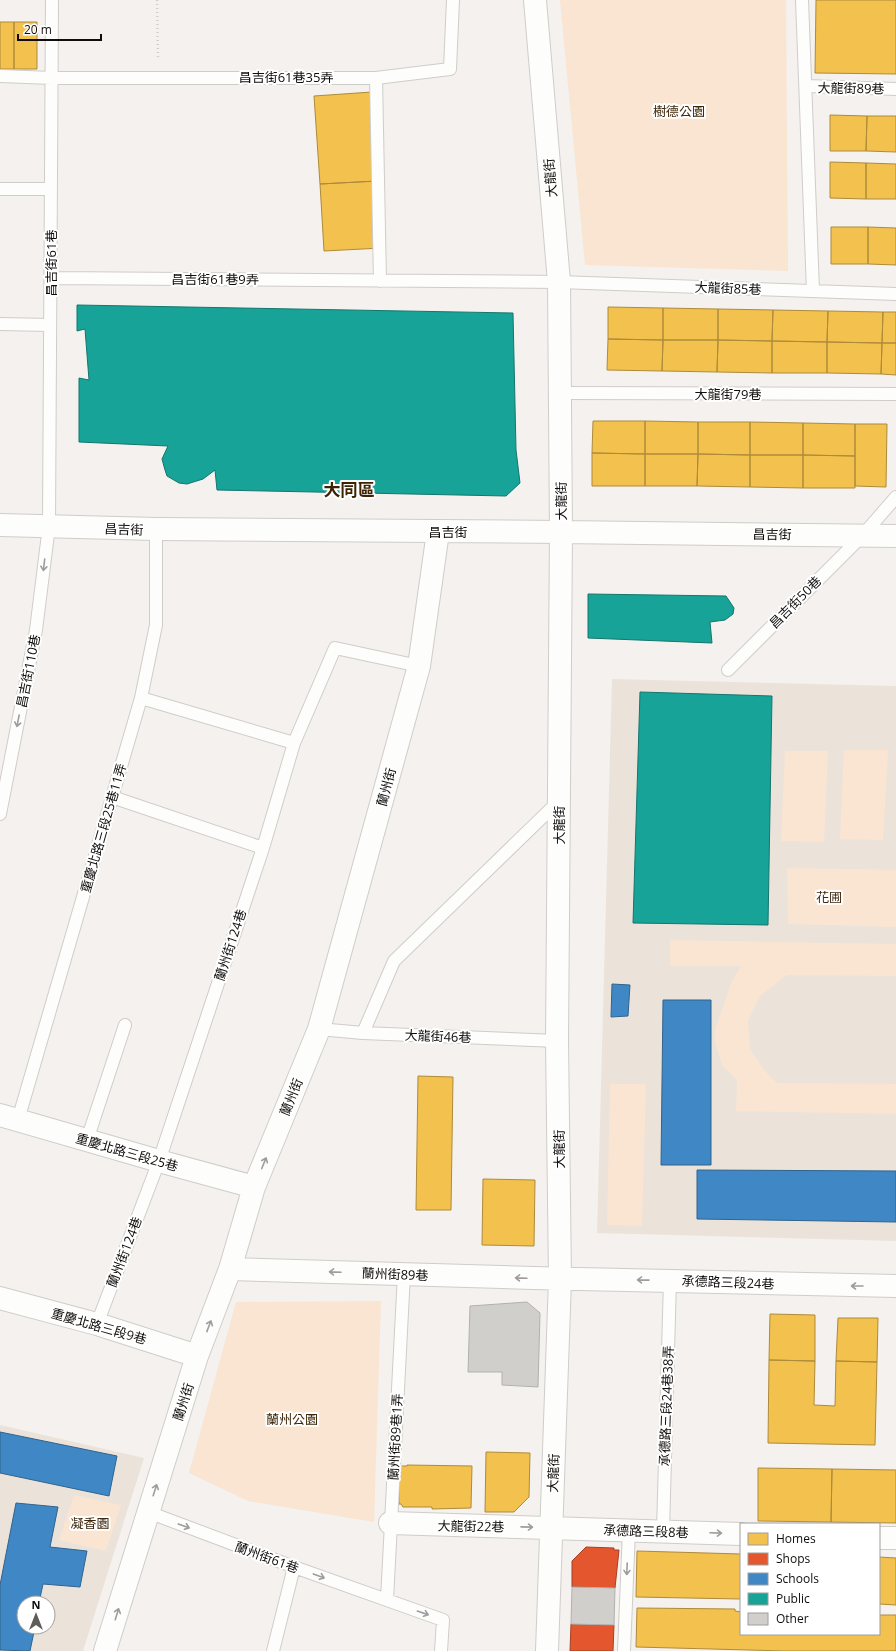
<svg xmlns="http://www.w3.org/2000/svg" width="896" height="1651" viewBox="0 0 896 1651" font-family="'Open Sans','Noto Sans TC',sans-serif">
	<rect width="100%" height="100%" fill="#f4f1ee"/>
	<!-- built -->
	<path fill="#ebe3da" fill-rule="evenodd" d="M 612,679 L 896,686 L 896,1241 L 597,1233 Z
		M 0,1425 L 144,1458 L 83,1651 L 0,1651 ZM 24,1603 L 48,1603 L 48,1627 L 24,1627 Z"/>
	<!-- green -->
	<path fill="#f9e5d1" d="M 560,0 L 786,0 L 788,271 L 585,265 Z
		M 844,750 L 888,750 L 883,840 L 840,839 Z
		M 785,751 L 828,751 L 824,842 L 781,841 Z
		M 787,868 L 896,870 L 896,927 L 788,924 Z
		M 670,940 L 896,944 L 896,976 L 787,975 L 760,996 L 748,1021 L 750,1049 L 766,1072 L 777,1083 L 896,1084 L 896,1114 L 736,1111 L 737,1080 L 722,1065 L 714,1039 L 716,1026 L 732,981 L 741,966 L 670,966 Z
		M 610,1084 L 646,1084 L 642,1226 L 607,1225 Z
		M 381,1301 L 374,1522 L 248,1501 L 189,1473 L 236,1302 Z
		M 74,1495 L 121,1505 L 106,1551 L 59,1540 Z"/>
	<!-- homes -->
	<path fill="#f2c14e" stroke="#ae8b3a" d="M 816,0 L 896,0 L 896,74 L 815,73 Z
		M 0,22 L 14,22 L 14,69 L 0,69 Z
		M 14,22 L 37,22 L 37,69 L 14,69 Z
		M 372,92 L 377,181 L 320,184 L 314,96 Z
		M 830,115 L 867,116 L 866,151 L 830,151 Z
		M 867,116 L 896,116 L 896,152 L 866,151 Z
		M 830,162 L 866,163 L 866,199 L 830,198 Z
		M 866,163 L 896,164 L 896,199 L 866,199 Z
		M 377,181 L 382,248 L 324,251 L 320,184 Z
		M 831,227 L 868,227 L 868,264 L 831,264 Z
		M 868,227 L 896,228 L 896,265 L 868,264 Z
		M 608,307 L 663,308 L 663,340 L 608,339 Z
		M 663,308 L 718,309 L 718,340 L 663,340 Z
		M 718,309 L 773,310 L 772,341 L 718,340 Z
		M 773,310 L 828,311 L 827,342 L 772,341 Z
		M 828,311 L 883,312 L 882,343 L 827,342 Z
		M 883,312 L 896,312 L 896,343 L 882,343 Z
		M 608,339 L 663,340 L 662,371 L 607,370 Z
		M 663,340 L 718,340 L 717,372 L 662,371 Z
		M 718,340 L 772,341 L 772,373 L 717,372 Z
		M 772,341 L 827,342 L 827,373 L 772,373 Z
		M 827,342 L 882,343 L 881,374 L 827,373 Z
		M 882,343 L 896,343 L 896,375 L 881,374 Z
		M 593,421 L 645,421 L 645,454 L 592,453 Z
		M 645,421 L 698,422 L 698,454 L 645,454 Z
		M 698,422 L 750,422 L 750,455 L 698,454 Z
		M 750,422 L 803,423 L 803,455 L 750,455 Z
		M 803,423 L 855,424 L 855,456 L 803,455 Z
		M 855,424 L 887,424 L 886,487 L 855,486 Z
		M 592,453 L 645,454 L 645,486 L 592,486 Z
		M 645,454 L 698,454 L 697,486 L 645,486 Z
		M 698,454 L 750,455 L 750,487 L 697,486 Z
		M 750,455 L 803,455 L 803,488 L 750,487 Z
		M 803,455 L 855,456 L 855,488 L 803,488 Z
		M 418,1076 L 453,1077 L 451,1210 L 416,1210 Z
		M 483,1179 L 535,1180 L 534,1246 L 482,1245 Z
		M 770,1314 L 815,1315 L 815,1361 L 769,1360 Z
		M 838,1318 L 878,1318 L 877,1362 L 836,1361 Z
		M 769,1360 L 815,1361 L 814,1405 L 835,1406 L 836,1361 L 877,1362 L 875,1445 L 768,1443 Z
		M 486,1452 L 530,1453 L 529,1497 L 514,1512 L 485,1512 Z
		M 407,1465 L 472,1466 L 471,1508 L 432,1509 L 432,1507 L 403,1507 L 401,1504 L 399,1504 L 399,1466 L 407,1466 Z
		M 758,1468 L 832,1469 L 831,1522 L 758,1521 Z
		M 832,1469 L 896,1470 L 896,1523 L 831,1522 Z
		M 637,1551 L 741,1554 L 741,1599 L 636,1597 Z
		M 879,1557 L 896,1558 L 896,1605 L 879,1604 Z
		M 637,1608 L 735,1609 L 735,1611 L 741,1612 L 741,1634 L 879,1634 L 879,1616 L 881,1615 L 896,1615 L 896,1651 L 786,1651 L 636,1647 Z"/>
	<!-- shops -->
	<path fill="#e4572e" stroke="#a44124" d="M 586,1547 L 614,1548 L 614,1550 L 619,1550 L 615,1588 L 572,1587 L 572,1561 Z
		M 571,1624 L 614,1625 L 613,1651 L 570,1651 Z"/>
	<!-- schools -->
	<path fill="#3f88c5" stroke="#31638d" d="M 612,984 L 630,985 L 628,1016 L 611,1017 Z
		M 663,1000 L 711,1000 L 711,1165 L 661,1165 Z
		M 697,1170 L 896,1171 L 896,1222 L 697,1219 Z
		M 0,1432 L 117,1456 L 109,1496 L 0,1473 Z
		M 16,1503 L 58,1507 L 50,1547 L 87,1551 L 80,1587 L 43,1584 L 39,1603 L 24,1603 L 24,1627 L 35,1627 L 30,1651 L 0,1650 L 0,1585 Z"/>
	<!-- public -->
	<path fill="#17a398" stroke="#15766e" d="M 77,305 L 513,313 L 516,450 L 520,483 L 506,496 L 217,490 L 215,470 L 203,479 L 187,484 L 179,483 L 167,476 L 165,470 L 162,459 L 168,446 L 79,442 L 79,378 L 89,380 L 85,329 L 77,331 Z
		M 588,594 L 726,596 L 734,608 L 733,614 L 725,620 L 710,622 L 712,643 L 588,638 Z
		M 640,692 L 772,696 L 768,925 L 633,923 Z"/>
	<!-- building -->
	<path fill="#d1cfcc" stroke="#b3b1ae" d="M 527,1302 L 540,1313 L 538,1387 L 502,1385 L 502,1372 L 468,1372 L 470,1306 Z
		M 572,1587 L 615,1588 L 614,1625 L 571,1624 Z"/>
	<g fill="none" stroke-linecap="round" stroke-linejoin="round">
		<defs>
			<path id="lane" d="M 802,0 L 813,291
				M 0,76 L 52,78 L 376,78 L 450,69 L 453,0
				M 376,78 L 380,281
				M 806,86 L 896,89
				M 0,189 L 51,189
				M 51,278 L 559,282 L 896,294
				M 0,324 L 50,325
				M 560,393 L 896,394
				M 728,670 L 863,535 L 896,497
				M 141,698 L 294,743
				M 112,797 L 263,848
				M 0,814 L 36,630 L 49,526 L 52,0
				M 319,1029 L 363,1033 L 557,1041
				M 363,1033 L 394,961 L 559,801
				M 18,1120 L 141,698 L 156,625 L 156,529
				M 87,1140 L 125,1025
				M 97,1324 L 159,1161 L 263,848 L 294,743 L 335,648 L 419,666
				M 148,1512 L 294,1567 L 443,1620 L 441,1651
				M 663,1531 L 670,1280
				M 387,1600 L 404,1274
				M 273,1651 L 294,1567
				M 624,1651 L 629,1530"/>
			<path id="street" d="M 535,0 L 559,282 L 561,532 L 557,1041 L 560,1279 L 547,1651
				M 0,525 L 156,529 L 561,532 L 896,536
				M 0,1115 L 159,1161 L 254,1187
				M 230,1269 L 533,1278 L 896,1286
				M 0,1298 L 97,1324 L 197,1356
				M 390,1523 L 741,1534
				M 879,1538 L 896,1538
				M 105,1651 L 197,1356 L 230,1269 L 254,1187 L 319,1029 L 419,666 L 438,532"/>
		</defs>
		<!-- lane casing -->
		<use href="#lane" stroke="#cfcdca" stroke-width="14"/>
		<!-- street casing -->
		<use href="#street" stroke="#cfcdca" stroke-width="24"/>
		<!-- path -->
		<path stroke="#d0cfce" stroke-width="2.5" stroke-dasharray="1 3" stroke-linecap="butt" d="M 157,0 L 158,59"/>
		<!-- lane -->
		<use href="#lane" stroke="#fdfdfc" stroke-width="12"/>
		<!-- street -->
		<use href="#street" stroke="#fdfdfc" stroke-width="22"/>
	</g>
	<!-- one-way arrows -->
	<defs><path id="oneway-shaft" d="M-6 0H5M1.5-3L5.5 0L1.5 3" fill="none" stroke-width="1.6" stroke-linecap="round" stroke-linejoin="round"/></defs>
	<g stroke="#9e9d9c">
		<use href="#oneway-shaft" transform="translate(44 565) rotate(97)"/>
		<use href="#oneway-shaft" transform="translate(18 721) rotate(101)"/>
		<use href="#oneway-shaft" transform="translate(264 1163) rotate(-68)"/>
		<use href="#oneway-shaft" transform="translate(335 1272) rotate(-178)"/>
		<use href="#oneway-shaft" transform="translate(521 1278) rotate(-178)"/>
		<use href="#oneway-shaft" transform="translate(643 1280) rotate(-179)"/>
		<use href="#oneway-shaft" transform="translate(857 1286) rotate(-180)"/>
		<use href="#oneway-shaft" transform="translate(209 1326) rotate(-69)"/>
		<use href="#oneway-shaft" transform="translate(155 1490) rotate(-72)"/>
		<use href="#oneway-shaft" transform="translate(184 1526) rotate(20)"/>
		<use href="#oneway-shaft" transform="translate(527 1527) rotate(1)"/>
		<use href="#oneway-shaft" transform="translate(716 1533) rotate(2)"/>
		<use href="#oneway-shaft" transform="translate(627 1569) rotate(92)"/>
		<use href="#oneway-shaft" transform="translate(319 1576) rotate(20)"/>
		<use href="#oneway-shaft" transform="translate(423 1613) rotate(19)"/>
		<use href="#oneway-shaft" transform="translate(117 1614) rotate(-73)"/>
	</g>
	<g text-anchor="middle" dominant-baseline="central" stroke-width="4" stroke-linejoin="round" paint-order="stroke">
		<!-- street labels -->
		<g font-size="13" fill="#0f0d0b" stroke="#fff">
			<text x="286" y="77">昌吉街61巷35弄</text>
			<text transform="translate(851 88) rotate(1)">大龍街89巷</text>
			<text transform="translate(550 178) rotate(-95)">大龍街</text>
			<text transform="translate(51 263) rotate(-90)">昌吉街61巷</text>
			<text x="215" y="279">昌吉街61巷9弄</text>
			<text transform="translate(728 288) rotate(2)">大龍街85巷</text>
			<text x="728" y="394">大龍街79巷</text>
			<text transform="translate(561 501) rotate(-91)">大龍街</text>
			<text transform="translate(124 529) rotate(2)">昌吉街</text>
			<text x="448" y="532">昌吉街</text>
			<text transform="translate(772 534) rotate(1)">昌吉街</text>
			<text transform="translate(795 602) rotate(-45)">昌吉街50巷</text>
			<text transform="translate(28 671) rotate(-79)">昌吉街110巷</text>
			<text transform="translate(386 787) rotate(-75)">蘭州街</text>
			<text transform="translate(559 825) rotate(-90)">大龍街</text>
			<text transform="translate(103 828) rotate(-74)">重慶北路三段25巷11弄</text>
			<text transform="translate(230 945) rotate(-72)">蘭州街124巷</text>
			<text transform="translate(438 1036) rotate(2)">大龍街46巷</text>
			<text transform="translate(291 1097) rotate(-68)">蘭州街</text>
			<text transform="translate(559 1149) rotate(-91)">大龍街</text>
			<text transform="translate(127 1152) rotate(16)">重慶北路三段25巷</text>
			<text transform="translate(124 1252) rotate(-69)">蘭州街124巷</text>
			<text transform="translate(395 1274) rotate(2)">蘭州街89巷</text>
			<text transform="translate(728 1282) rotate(2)">承德路三段24巷</text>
			<text transform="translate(99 1326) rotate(16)">重慶北路三段9巷</text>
			<text transform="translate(183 1402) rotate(-72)">蘭州街</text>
			<text transform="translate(666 1406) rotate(-88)">承德路三段24巷38弄</text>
			<text transform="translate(395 1437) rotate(-87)">蘭州街89巷1弄</text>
			<text transform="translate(553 1473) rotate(-88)">大龍街</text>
			<text transform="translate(471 1526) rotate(1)">大龍街22巷</text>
			<text transform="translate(646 1531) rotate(2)">承德路三段8巷</text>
			<text transform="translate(267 1557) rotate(20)">蘭州街61巷</text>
		</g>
		<!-- park labels -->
		<g font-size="13" fill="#3f270b" stroke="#fff">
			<text x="679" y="111">樹德公園</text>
			<text x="829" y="897">花圃</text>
			<text x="292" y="1419">蘭州公園</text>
			<text x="90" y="1523">凝香園</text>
		</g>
		<!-- district labels -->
		<g font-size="17" font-weight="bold" fill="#3d2302" stroke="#fff">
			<text x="349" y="489">大同區</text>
		</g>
	</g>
	<!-- legend -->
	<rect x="740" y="1523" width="140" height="112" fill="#ffffff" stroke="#9f9e9d"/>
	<rect x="748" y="1533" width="20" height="12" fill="#f2c14e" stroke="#9f9e9d"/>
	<text x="776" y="1543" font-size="12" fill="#0f0d0b">Homes</text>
	<rect x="748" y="1553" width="20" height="12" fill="#e4572e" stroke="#9f9e9d"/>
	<text x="776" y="1563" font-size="12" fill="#0f0d0b">Shops</text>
	<rect x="748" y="1573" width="20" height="12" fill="#3f88c5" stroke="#9f9e9d"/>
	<text x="776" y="1583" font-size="12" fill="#0f0d0b">Schools</text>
	<rect x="748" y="1593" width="20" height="12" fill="#17a398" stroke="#9f9e9d"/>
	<text x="776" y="1603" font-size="12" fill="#0f0d0b">Public</text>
	<rect x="748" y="1613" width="20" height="12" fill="#d1cfcc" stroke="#9f9e9d"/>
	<text x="776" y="1623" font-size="12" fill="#0f0d0b">Other</text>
	<!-- north arrow -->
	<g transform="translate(36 1615)"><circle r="19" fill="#ffffff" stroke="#9f9e9d"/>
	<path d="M0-3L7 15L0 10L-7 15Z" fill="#5f5d5a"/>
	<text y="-6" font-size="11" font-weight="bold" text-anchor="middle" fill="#0f0d0b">N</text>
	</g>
	<!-- scale -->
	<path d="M18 34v6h83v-6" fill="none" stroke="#0f0d0b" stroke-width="2"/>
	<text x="24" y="34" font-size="12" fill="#0f0d0b" stroke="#ffffff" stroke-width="3" paint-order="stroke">20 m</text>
</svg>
